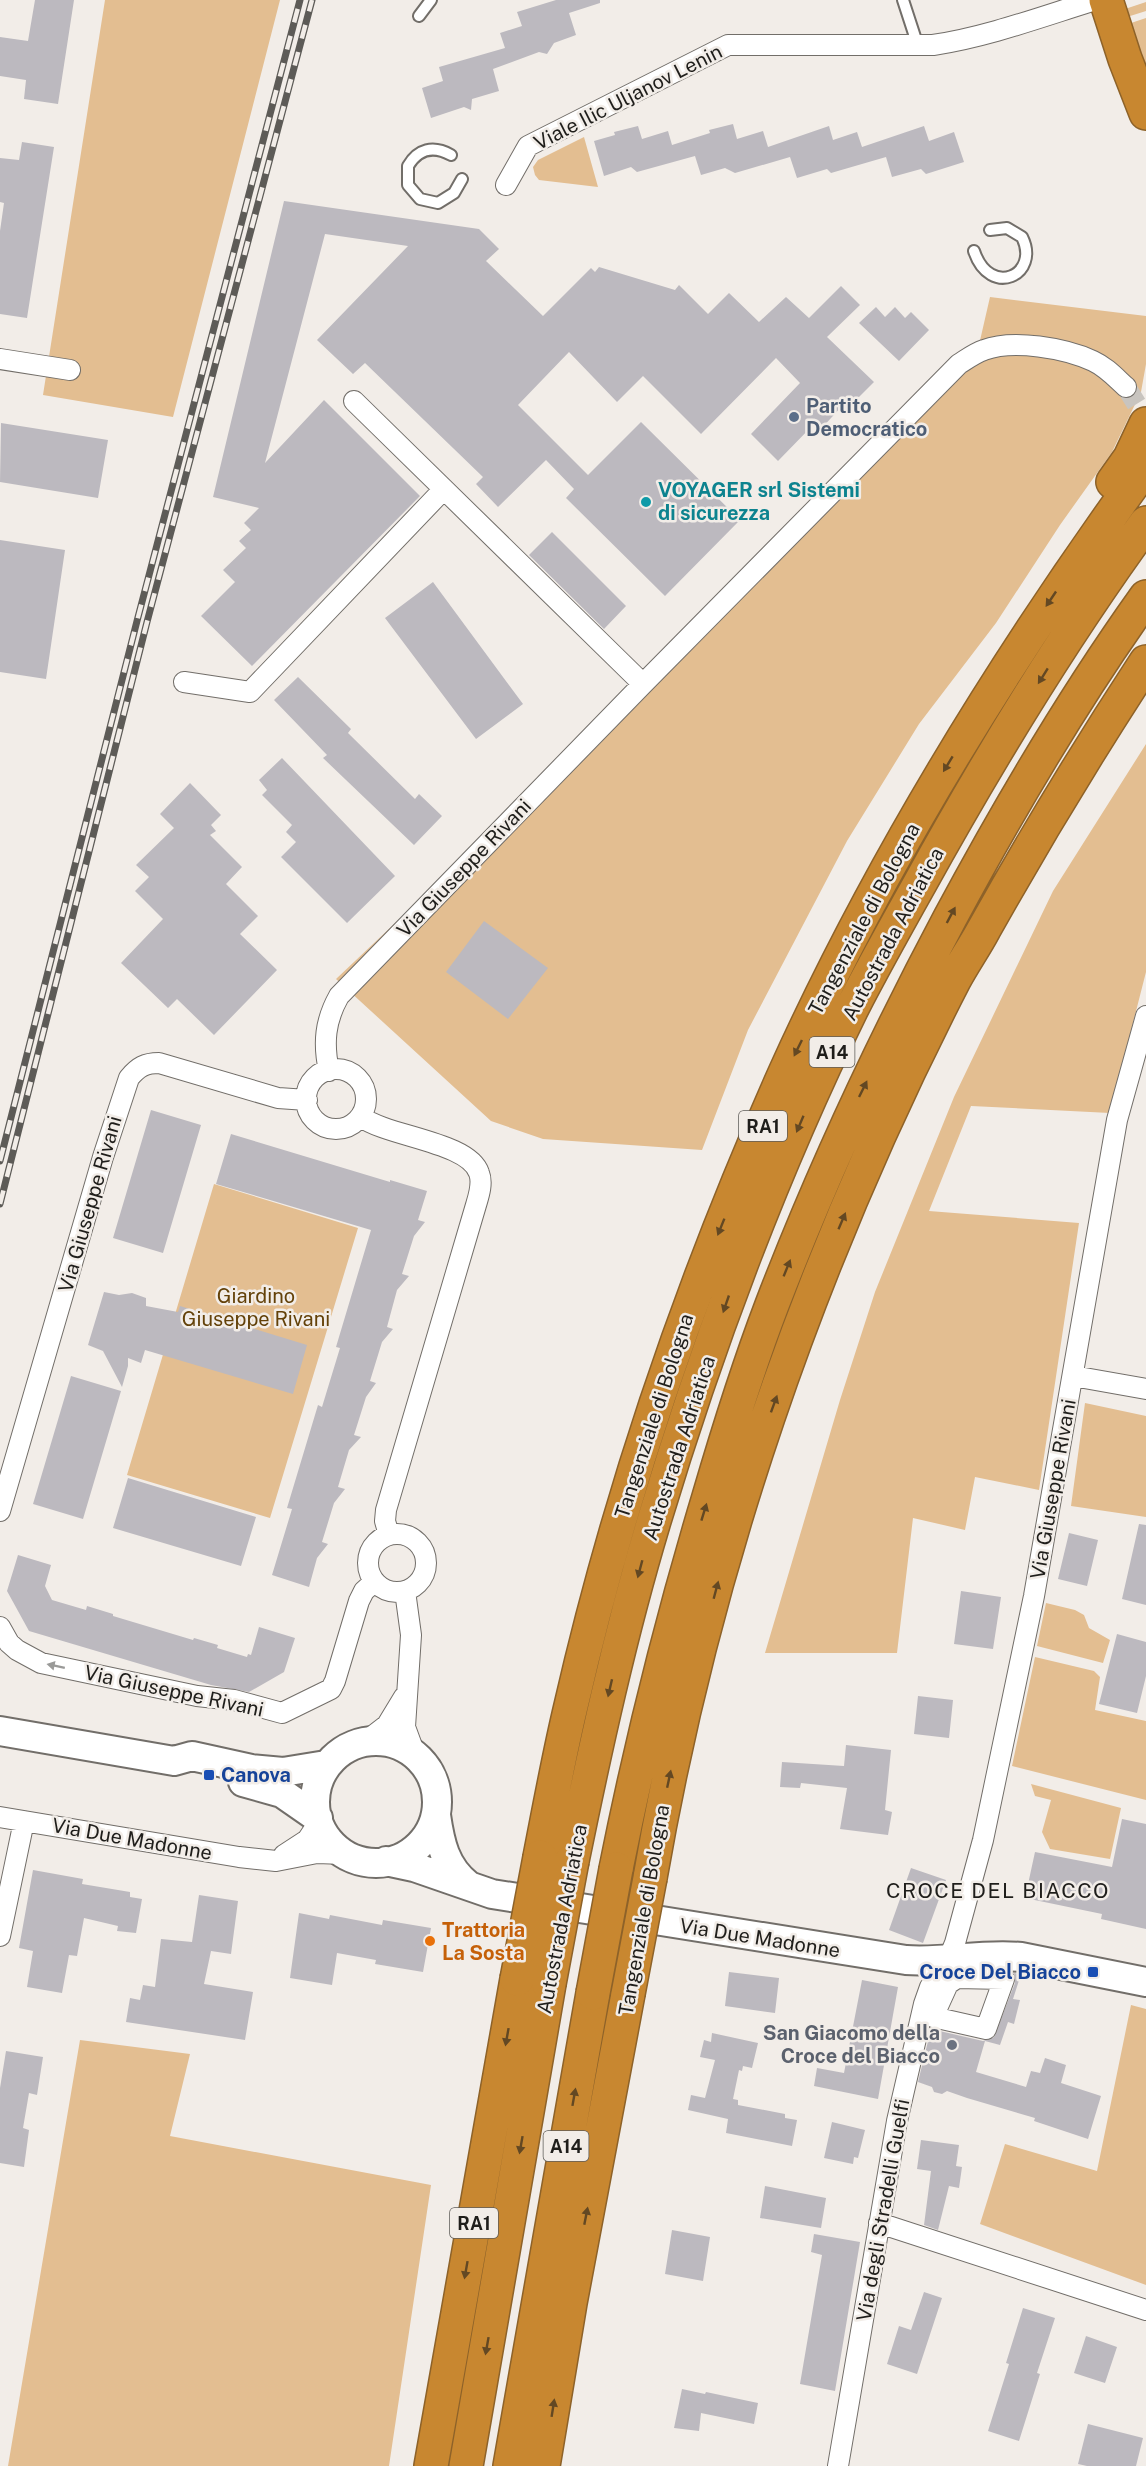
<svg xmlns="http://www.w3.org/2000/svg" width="1146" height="2466" viewBox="0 0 1146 2466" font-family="'Public Sans',sans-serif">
	<rect width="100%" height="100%" fill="#f2ede8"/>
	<!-- green -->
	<path fill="#e3be91" d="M 105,0 L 280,0 L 173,417 L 43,395 Z
		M 1146,2 L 1146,11 L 1127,17 L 1125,9 Z
		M 1146,18 L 1146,77 L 1128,24 Z
		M 584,137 L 598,187 L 539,180 L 535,175 L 533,167 L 538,160 Z
		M 990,297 L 1146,316 L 1146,364 L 1141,392 L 1112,452 L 1060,525 L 996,623 L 919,724 L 847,841 L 748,1030 L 702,1150 L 543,1139 L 491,1121 L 336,979 L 741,596 L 976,358 Z
		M 1146,744 L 1146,972 L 1110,1113 L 971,1106 L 929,1211 L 1079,1223 L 1039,1490 L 975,1477 L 965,1530 L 913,1518 L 897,1653 L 765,1653 L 840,1400 L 875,1292 L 954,1097 L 1053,891 Z
		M 214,1184 L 358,1228 L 270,1518 L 127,1475 Z
		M 1085,1403 L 1146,1416 L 1146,1517 L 1071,1506 Z
		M 1046,1603 L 1075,1610 L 1084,1615 L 1089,1628 L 1110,1640 L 1103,1663 L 1037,1646 Z
		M 1035,1657 L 1094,1671 L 1100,1677 L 1095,1710 L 1146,1721 L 1146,1800 L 1012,1766 Z
		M 1031,1784 L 1121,1808 L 1110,1859 L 1050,1849 L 1042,1832 L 1051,1800 L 1035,1796 Z
		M 1131,2005 L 1146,2009 L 1146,2285 L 980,2224 L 1005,2144 L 1097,2171 Z
		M 80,2040 L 190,2054 L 170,2136 L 431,2185 L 389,2466 L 8,2466 Z"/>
	<!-- building -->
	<path fill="#bcb9bf" d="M 35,0 L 74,0 L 58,104 L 24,99 L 26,80 L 0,76 L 0,37 L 28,41 Z
		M 556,0 L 600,0 L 600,3 L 569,13 L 576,35 L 554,43 L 547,54 L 539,52 L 493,69 L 499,91 L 472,99 L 471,110 L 464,107 L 431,118 L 422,88 L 443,81 L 439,67 L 505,48 L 500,33 L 522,26 L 517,12 Z
		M 733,124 L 737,139 L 763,131 L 768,147 L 829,126 L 833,140 L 857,132 L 862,147 L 924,126 L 929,141 L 954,132 L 964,162 L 926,174 L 921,169 L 892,177 L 886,157 L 831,173 L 827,169 L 797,178 L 790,157 L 735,173 L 725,168 L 701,175 L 695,156 L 637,172 L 631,167 L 604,176 L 594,141 L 615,135 L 614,132 L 638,126 L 642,139 L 668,131 L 672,145 L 710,133 L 709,130 Z
		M 22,142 L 54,147 L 27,318 L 0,314 L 0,231 L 4,203 L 0,202 L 0,158 L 19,160 Z
		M 284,201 L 479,229 L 499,249 L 486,261 L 543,316 L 591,268 L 595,272 L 599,267 L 675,290 L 679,285 L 708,314 L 729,293 L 759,322 L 786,297 L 809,318 L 841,286 L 860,305 L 827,337 L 874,382 L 847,409 L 843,405 L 820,430 L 814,424 L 778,461 L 751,434 L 800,383 L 776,358 L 701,434 L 643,376 L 617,402 L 569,352 L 518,405 L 588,475 L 641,422 L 740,520 L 665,596 L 566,498 L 574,489 L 546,460 L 498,507 L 476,484 L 483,477 L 365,363 L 353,374 L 317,340 L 408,246 L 325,234 L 265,463 L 324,400 L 420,496 L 252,666 L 201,616 L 235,582 L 223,570 L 246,548 L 239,541 L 251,530 L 244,523 L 259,508 L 213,497 Z
		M 876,307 L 885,317 L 895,307 L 905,318 L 911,312 L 929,330 L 899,361 L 859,323 Z
		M 1,423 L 108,440 L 98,498 L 0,482 Z
		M 552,532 L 626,606 L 604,629 L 529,555 Z
		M 0,540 L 65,550 L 46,679 L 0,672 Z
		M 433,582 L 523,704 L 476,739 L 385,618 Z
		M 298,677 L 351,729 L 348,733 L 415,799 L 419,794 L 442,816 L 414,845 L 323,758 L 327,755 L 274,700 Z
		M 282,758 L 395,876 L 347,923 L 281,857 L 296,842 L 286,832 L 292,825 L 262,795 L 267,790 L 259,780 Z
		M 190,783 L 221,815 L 211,825 L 216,831 L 210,835 L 242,867 L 226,884 L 258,916 L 240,934 L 277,970 L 214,1035 L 177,999 L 168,1008 L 121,963 L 163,919 L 135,891 L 149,877 L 136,865 L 174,828 L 160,814 Z
		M 484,921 L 548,968 L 508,1019 L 446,972 Z
		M 151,1110 L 201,1125 L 163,1253 L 113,1238 Z
		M 231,1134 L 390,1182 L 390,1180 L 427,1191 L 418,1220 L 425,1222 L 414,1236 L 402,1274 L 409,1276 L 397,1290 L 387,1327 L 393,1329 L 382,1342 L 370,1381 L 376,1383 L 366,1397 L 354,1435 L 361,1437 L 349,1450 L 338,1487 L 345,1489 L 334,1503 L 322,1542 L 328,1544 L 317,1558 L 309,1587 L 272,1575 L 292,1509 L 287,1508 L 318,1405 L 322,1407 L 340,1348 L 336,1347 L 371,1230 L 216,1184 Z
		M 104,1292 L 119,1295 L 132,1293 L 146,1298 L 146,1306 L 178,1312 L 180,1306 L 307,1345 L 293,1394 L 145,1350 L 141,1363 L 128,1358 L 128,1366 L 122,1387 L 103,1351 L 88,1345 Z
		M 71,1376 L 121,1391 L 83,1519 L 33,1504 Z
		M 128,1478 L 256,1517 L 241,1566 L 113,1528 Z
		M 1139,1524 L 1146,1525 L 1146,1605 L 1122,1599 Z
		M 1069,1533 L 1098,1540 L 1087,1586 L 1058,1579 Z
		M 18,1555 L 51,1565 L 45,1586 L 52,1600 L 86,1610 L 87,1606 L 113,1614 L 113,1616 L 193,1640 L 194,1638 L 218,1645 L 217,1648 L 247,1657 L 248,1654 L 251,1655 L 259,1627 L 295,1638 L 284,1672 L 249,1692 L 211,1685 L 29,1631 L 7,1591 Z
		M 961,1591 L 1001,1597 L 993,1649 L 954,1644 Z
		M 1117,1634 L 1146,1642 L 1146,1676 L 1137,1713 L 1099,1704 Z
		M 918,1696 L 953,1700 L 949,1738 L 914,1734 Z
		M 846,1745 L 891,1750 L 885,1810 L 892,1812 L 888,1835 L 840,1829 L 847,1788 L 801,1783 L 800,1788 L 780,1787 L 782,1762 L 844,1766 Z
		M 1122,1819 L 1146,1824 L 1146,1929 L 1101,1919 L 1102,1914 L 1025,1898 L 1035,1852 L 1112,1867 Z
		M 911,1868 L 946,1880 L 923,1943 L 889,1930 Z
		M 33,1870 L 83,1879 L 82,1884 L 130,1892 L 130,1897 L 142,1899 L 136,1933 L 117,1931 L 118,1926 L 84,1918 L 77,1956 L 69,1955 L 62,1993 L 27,1987 L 33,1951 L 19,1948 Z
		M 199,1895 L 238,1901 L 231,1954 L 211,1951 L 204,1984 L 253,1992 L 245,2040 L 126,2022 L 130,1998 L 140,2000 L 143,1985 L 155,1987 L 161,1939 L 192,1942 Z
		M 299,1913 L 329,1919 L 330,1915 L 382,1925 L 383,1920 L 431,1928 L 423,1972 L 375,1964 L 376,1960 L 337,1953 L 332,1985 L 290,1978 Z
		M 729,1972 L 779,1978 L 775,2013 L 725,2006 Z
		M 1014,1973 L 1021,1974 L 1013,1999 L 1020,2000 L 1014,2024 L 1008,2022 L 1000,2045 L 985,2041 L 976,2072 L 1026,2087 L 1031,2071 L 1040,2073 L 1045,2058 L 1066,2065 L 1061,2083 L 1101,2096 L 1088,2139 L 1034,2121 L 1035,2118 L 967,2098 L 947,2091 L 942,2094 L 934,2092 L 932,2087 L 918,2082 L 931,2029 L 983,2041 L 994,2037 L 1015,1983 Z
		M 862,1980 L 898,1987 L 878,2099 L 814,2086 L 817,2068 L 844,2073 Z
		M 712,2033 L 758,2043 L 752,2068 L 743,2066 L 742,2071 L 739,2070 L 733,2099 L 738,2100 L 738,2105 L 785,2114 L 785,2118 L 797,2120 L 792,2146 L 726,2133 L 728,2119 L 688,2110 L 691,2095 L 705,2098 L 715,2060 L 700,2057 L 704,2040 L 711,2042 Z
		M 6,2051 L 43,2057 L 37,2095 L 29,2093 L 23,2128 L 29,2130 L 24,2167 L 0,2163 L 0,2088 Z
		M 832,2122 L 865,2130 L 858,2158 L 854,2157 L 853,2164 L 824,2158 Z
		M 921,2140 L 959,2145 L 956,2166 L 962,2167 L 959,2188 L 949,2186 L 938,2230 L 924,2225 L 931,2171 L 917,2169 Z
		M 765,2186 L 826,2198 L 821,2228 L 760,2218 Z
		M 672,2230 L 710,2237 L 703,2281 L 665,2274 Z
		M 814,2234 L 860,2242 L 835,2391 L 800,2384 L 822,2255 L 811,2252 Z
		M 924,2292 L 942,2298 L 917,2374 L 887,2364 L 899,2326 L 911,2330 Z
		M 1023,2308 L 1055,2318 L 1037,2373 L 1040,2374 L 1019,2441 L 988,2431 L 1009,2364 L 1006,2363 Z
		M 1086,2336 L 1117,2347 L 1105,2383 L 1074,2373 Z
		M 682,2389 L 705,2394 L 706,2392 L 758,2403 L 754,2424 L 701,2413 L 699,2431 L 674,2428 Z
		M 1088,2424 L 1143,2438 L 1136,2466 L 1087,2466 L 1078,2464 Z"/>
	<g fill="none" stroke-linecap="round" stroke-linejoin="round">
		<!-- street-tunnel -->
		<path stroke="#c8c4bf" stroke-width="20" stroke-dasharray="20 10" stroke-linecap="butt" d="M 1126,387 L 1146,419"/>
		<defs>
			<path id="lane" d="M 903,0 L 918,46
				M 419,16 L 431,0
				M 451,155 C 433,145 418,149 408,166 L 408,185 L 420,199 L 438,203 L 454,193 L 462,179
				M 974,251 C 990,299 1041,275 1022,237 L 1007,228 L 990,230"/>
			<path id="street" d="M 506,185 L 528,146 L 728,45 L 933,45 C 986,37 1038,18 1089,2
				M 0,359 L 70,370
				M 354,401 L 643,684
				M 184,682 L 250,692 L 443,490
				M306 1099a30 30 0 1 1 60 0a30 30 0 1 1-60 0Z
				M 329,1071 C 323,1043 325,1021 339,996 L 643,684 L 959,364 C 967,359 975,353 984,350 C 1013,339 1065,348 1093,361 C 1106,367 1115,377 1126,387
				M 361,1117 C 389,1137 469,1142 479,1173 C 483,1183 479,1195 476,1205 L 386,1510 L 385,1521 L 389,1535
				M 1073,1376 L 1146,1389
				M 0,1511 L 103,1157 L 129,1078 C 138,1067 145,1063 159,1063 L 278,1098 L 307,1100
				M368 1563a29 29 0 1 1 58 0a29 29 0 1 1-58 0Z
				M 405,1591 L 411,1635 L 405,1727 L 416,1757
				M 0,1627 L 9,1643 L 17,1650 L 41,1663 L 197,1696 L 234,1700 L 282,1713 L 331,1689 L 335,1681 L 359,1601 L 364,1591 L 374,1582
				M 365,1742 L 387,1725 L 404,1697
				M 0,1817 L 239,1857 L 276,1861 L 317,1853 L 344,1854
				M 284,1855 L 307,1840 L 319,1822
				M 0,1936 L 24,1821
				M 957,1978 L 1004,1979 L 986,2029 L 933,2017 L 948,1984 Z
				M 879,2223 L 1146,2310
				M 838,2466 L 897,2121 L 924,2004 L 930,1987 L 948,1960 L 955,1943 L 983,1840 L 1034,1596 L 1117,1120 L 1146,1016"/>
			<path id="secondary" d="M 0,1731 L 174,1761 L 192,1756 L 251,1769 L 283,1772 L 326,1765
				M315 1802a61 61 0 1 1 122 0a61 61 0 1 1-122 0Z
				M 243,1782 L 282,1793 L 318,1818
				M 436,1815 C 440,1843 445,1867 468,1885
				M 386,1861 L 414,1867 L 492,1894 L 906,1960 C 944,1963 982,1953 1021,1957 L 1146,1982"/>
			<path id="highway" d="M 1106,0 L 1125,59 L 1146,113
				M 1113,482 L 1130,458 L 1146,424
				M 540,1857 C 550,1806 559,1756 571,1706 C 621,1488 694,1277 785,1073 C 882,858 1008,656 1146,466
				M 572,1861 C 595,1748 620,1634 653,1524 C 706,1348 771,1173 852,1008 C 873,967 896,926 919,885 C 988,760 1062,638 1146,523
				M 616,1869 C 641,1744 672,1620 709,1497 C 728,1432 748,1368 772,1305 C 823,1172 883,1044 950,918 C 1009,808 1073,699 1146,597
				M 650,1878 C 704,1566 809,1261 954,980 C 963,963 975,946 984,929 C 1035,838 1089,749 1146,662
				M 431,2466 L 517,1979
				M 466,2466 L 549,1984
				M 510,2466 L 593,1993
				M 543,2466 L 570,2303 L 628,1994"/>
		</defs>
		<!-- lane casing -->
		<use href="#lane" stroke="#726e69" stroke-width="14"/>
		<!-- street casing -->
		<use href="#street" stroke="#726e69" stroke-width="22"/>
		<!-- secondary casing -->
		<use href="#secondary" stroke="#726e69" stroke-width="32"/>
		<!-- highway casing -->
		<use href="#highway" stroke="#8d6229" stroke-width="36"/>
		<!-- lane -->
		<use href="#lane" stroke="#fff" stroke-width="10"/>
		<!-- street -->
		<use href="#street" stroke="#fff" stroke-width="20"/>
		<!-- secondary -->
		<use href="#secondary" stroke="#fff" stroke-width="28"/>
		<!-- highway -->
		<use href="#highway" stroke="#c88730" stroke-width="33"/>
		<defs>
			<path id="rail" d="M 0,1161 L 137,621 L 300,0
				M 0,1204 L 147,622 L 312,0"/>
		</defs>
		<!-- rail casing -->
		<use href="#rail" stroke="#5d5b57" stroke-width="7"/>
		<!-- rail -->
		<use href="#rail" stroke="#f2ede8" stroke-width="4.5" stroke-dasharray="14" stroke-linecap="butt"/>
		<defs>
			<path id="highway-bridge" d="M 517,1979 L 540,1857
				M 549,1984 L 572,1861
				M 593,1993 L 616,1869
				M 628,1994 L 650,1878"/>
		</defs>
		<!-- highway-bridge casing -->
		<use href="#highway-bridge" stroke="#8d6229" stroke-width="36" stroke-linecap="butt"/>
		<!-- highway-bridge -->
		<use href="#highway-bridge" stroke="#c88730" stroke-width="33"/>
	</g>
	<!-- one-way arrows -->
	<defs><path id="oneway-solid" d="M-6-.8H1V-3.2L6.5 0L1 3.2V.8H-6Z" transform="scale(1.5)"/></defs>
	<g fill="#634823">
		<use href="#oneway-solid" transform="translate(1051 599) rotate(124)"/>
		<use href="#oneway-solid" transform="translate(1043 676) rotate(122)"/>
		<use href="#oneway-solid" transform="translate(948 764) rotate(121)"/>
		<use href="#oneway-solid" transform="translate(951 915) rotate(-62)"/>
		<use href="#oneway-solid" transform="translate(798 1048) rotate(116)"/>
		<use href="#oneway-solid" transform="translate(863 1089) rotate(-64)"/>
		<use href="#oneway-solid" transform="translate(800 1124) rotate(113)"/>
		<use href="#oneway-solid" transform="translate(842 1221) rotate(-67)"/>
		<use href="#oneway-solid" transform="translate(721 1227) rotate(112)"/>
		<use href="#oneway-solid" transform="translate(787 1268) rotate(-68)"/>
		<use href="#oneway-solid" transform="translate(726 1304) rotate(109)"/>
		<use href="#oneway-solid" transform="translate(774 1404) rotate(-70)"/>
		<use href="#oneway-solid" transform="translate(704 1512) rotate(-73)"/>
		<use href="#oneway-solid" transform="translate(640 1569) rotate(105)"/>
		<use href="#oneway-solid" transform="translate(716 1590) rotate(-75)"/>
		<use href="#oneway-solid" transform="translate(610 1688) rotate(103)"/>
		<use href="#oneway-solid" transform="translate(669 1779) rotate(-78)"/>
		<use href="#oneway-solid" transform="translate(507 2037) rotate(100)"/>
		<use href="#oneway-solid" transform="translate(574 2097) rotate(-80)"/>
		<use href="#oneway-solid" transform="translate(521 2145) rotate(100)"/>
		<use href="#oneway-solid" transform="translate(586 2216) rotate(-79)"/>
		<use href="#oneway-solid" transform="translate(466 2270) rotate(100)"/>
		<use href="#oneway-solid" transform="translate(487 2346) rotate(100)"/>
		<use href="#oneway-solid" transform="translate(553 2408) rotate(-81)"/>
	</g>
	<use fill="#9a9a98" href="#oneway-solid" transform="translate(56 1666) rotate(-168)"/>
	<!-- markers -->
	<circle fill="#5c6f8a" stroke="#f2ede8" stroke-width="2" cx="794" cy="417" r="6"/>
	<circle fill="#0f9aa8" stroke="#f2ede8" stroke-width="2" cx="646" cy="502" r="6"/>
	<g fill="#1a4fb4" stroke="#f2ede8" stroke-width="2">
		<rect x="203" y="1769" width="12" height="12" rx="3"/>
		<rect x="1087" y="1966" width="12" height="12" rx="3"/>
	</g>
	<circle fill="#e8710a" stroke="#f2ede8" stroke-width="2" cx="430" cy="1941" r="6"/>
	<circle fill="#6b7280" stroke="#f2ede8" stroke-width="2" cx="952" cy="2045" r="6"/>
	<g text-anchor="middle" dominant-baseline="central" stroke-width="5" stroke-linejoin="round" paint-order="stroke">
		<!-- shield labels -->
		<g fill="#f2ede8" stroke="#5e5c58" stroke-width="1.5">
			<rect x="809.5" y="1037" width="45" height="30" rx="4.5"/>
			<rect x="739" y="1111" width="48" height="30" rx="4.5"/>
			<rect x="543.5" y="2131" width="45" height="30" rx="4.5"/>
			<rect x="450" y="2208" width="48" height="30" rx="4.5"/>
		</g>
		<g font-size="18" font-weight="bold" fill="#1f1e1b">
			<text x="832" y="1052">A14</text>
			<text x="763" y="1126">RA1</text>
			<text x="566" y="2146">A14</text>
			<text x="474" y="2223">RA1</text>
		</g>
		<!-- street labels -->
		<g font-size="20" fill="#1f1e1b" stroke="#f2ede8">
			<text transform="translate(628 97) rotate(-27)">Viale Ilic Uljanov Lenin</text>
			<text transform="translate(464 868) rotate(-46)">Via Giuseppe Rivani</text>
			<text transform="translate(864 919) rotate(-62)">Tangenziale di Bologna</text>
			<text transform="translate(893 934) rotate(-62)">Autostrada Adriatica</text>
			<text transform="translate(90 1204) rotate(-74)">Via Giuseppe Rivani</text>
			<text transform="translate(654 1416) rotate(-72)">Tangenziale di Bologna</text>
			<text transform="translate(679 1448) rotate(-72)">Autostrada Adriatica</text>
			<text transform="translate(1053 1489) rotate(-80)">Via Giuseppe Rivani</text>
			<text transform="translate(174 1691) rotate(12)">Via Giuseppe Rivani</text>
			<text transform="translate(132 1839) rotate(10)">Via Due Madonne</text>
			<text transform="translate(644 1910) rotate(-80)">Tangenziale di Bologna</text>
			<text transform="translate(562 1919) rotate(-79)">Autostrada Adriatica</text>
			<text transform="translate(760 1938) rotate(9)">Via Due Madonne</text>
			<text transform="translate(883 2210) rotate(-80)">Via degli Stradelli Guelfi</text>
		</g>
		<!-- service labels -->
		<g font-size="20" font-weight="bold" fill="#4e5e75" stroke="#f2ede8" text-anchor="start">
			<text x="806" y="406">Partito<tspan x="806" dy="23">Democratico</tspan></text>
		</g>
		<!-- culture labels -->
		<g font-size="20" font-weight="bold" fill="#0d838f" stroke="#f2ede8" text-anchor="start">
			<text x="658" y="490">VOYAGER srl Sistemi<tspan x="658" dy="23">di sicurezza</tspan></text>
		</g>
		<!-- park labels -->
		<g font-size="20" fill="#634108" stroke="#f2ede8">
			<text x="256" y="1296">Giardino<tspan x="256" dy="23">Giuseppe Rivani</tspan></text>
		</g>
		<!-- transit labels -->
		<g font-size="20" font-weight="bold" fill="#164399" stroke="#f2ede8" text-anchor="start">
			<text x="221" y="1775">Canova</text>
			<text x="1081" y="1972" text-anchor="end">Croce Del Biacco</text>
		</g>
		<!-- food labels -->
		<g font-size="20" font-weight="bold" fill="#c56008" stroke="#f2ede8" text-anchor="start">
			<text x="442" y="1930">Trattoria<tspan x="442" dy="23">La Sosta</tspan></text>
		</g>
		<!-- worship labels -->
		<g font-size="20" font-weight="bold" fill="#5b616d" stroke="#f2ede8" text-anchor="end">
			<text x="940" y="2033">San Giacomo della<tspan x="940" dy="23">Croce del Biacco</tspan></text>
		</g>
		<!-- neighbourhood labels -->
		<g font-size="21" letter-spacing="1.5" fill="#1f1e1b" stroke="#f2ede8">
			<text x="998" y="1890">CROCE DEL BIACCO</text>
		</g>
	</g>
</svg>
